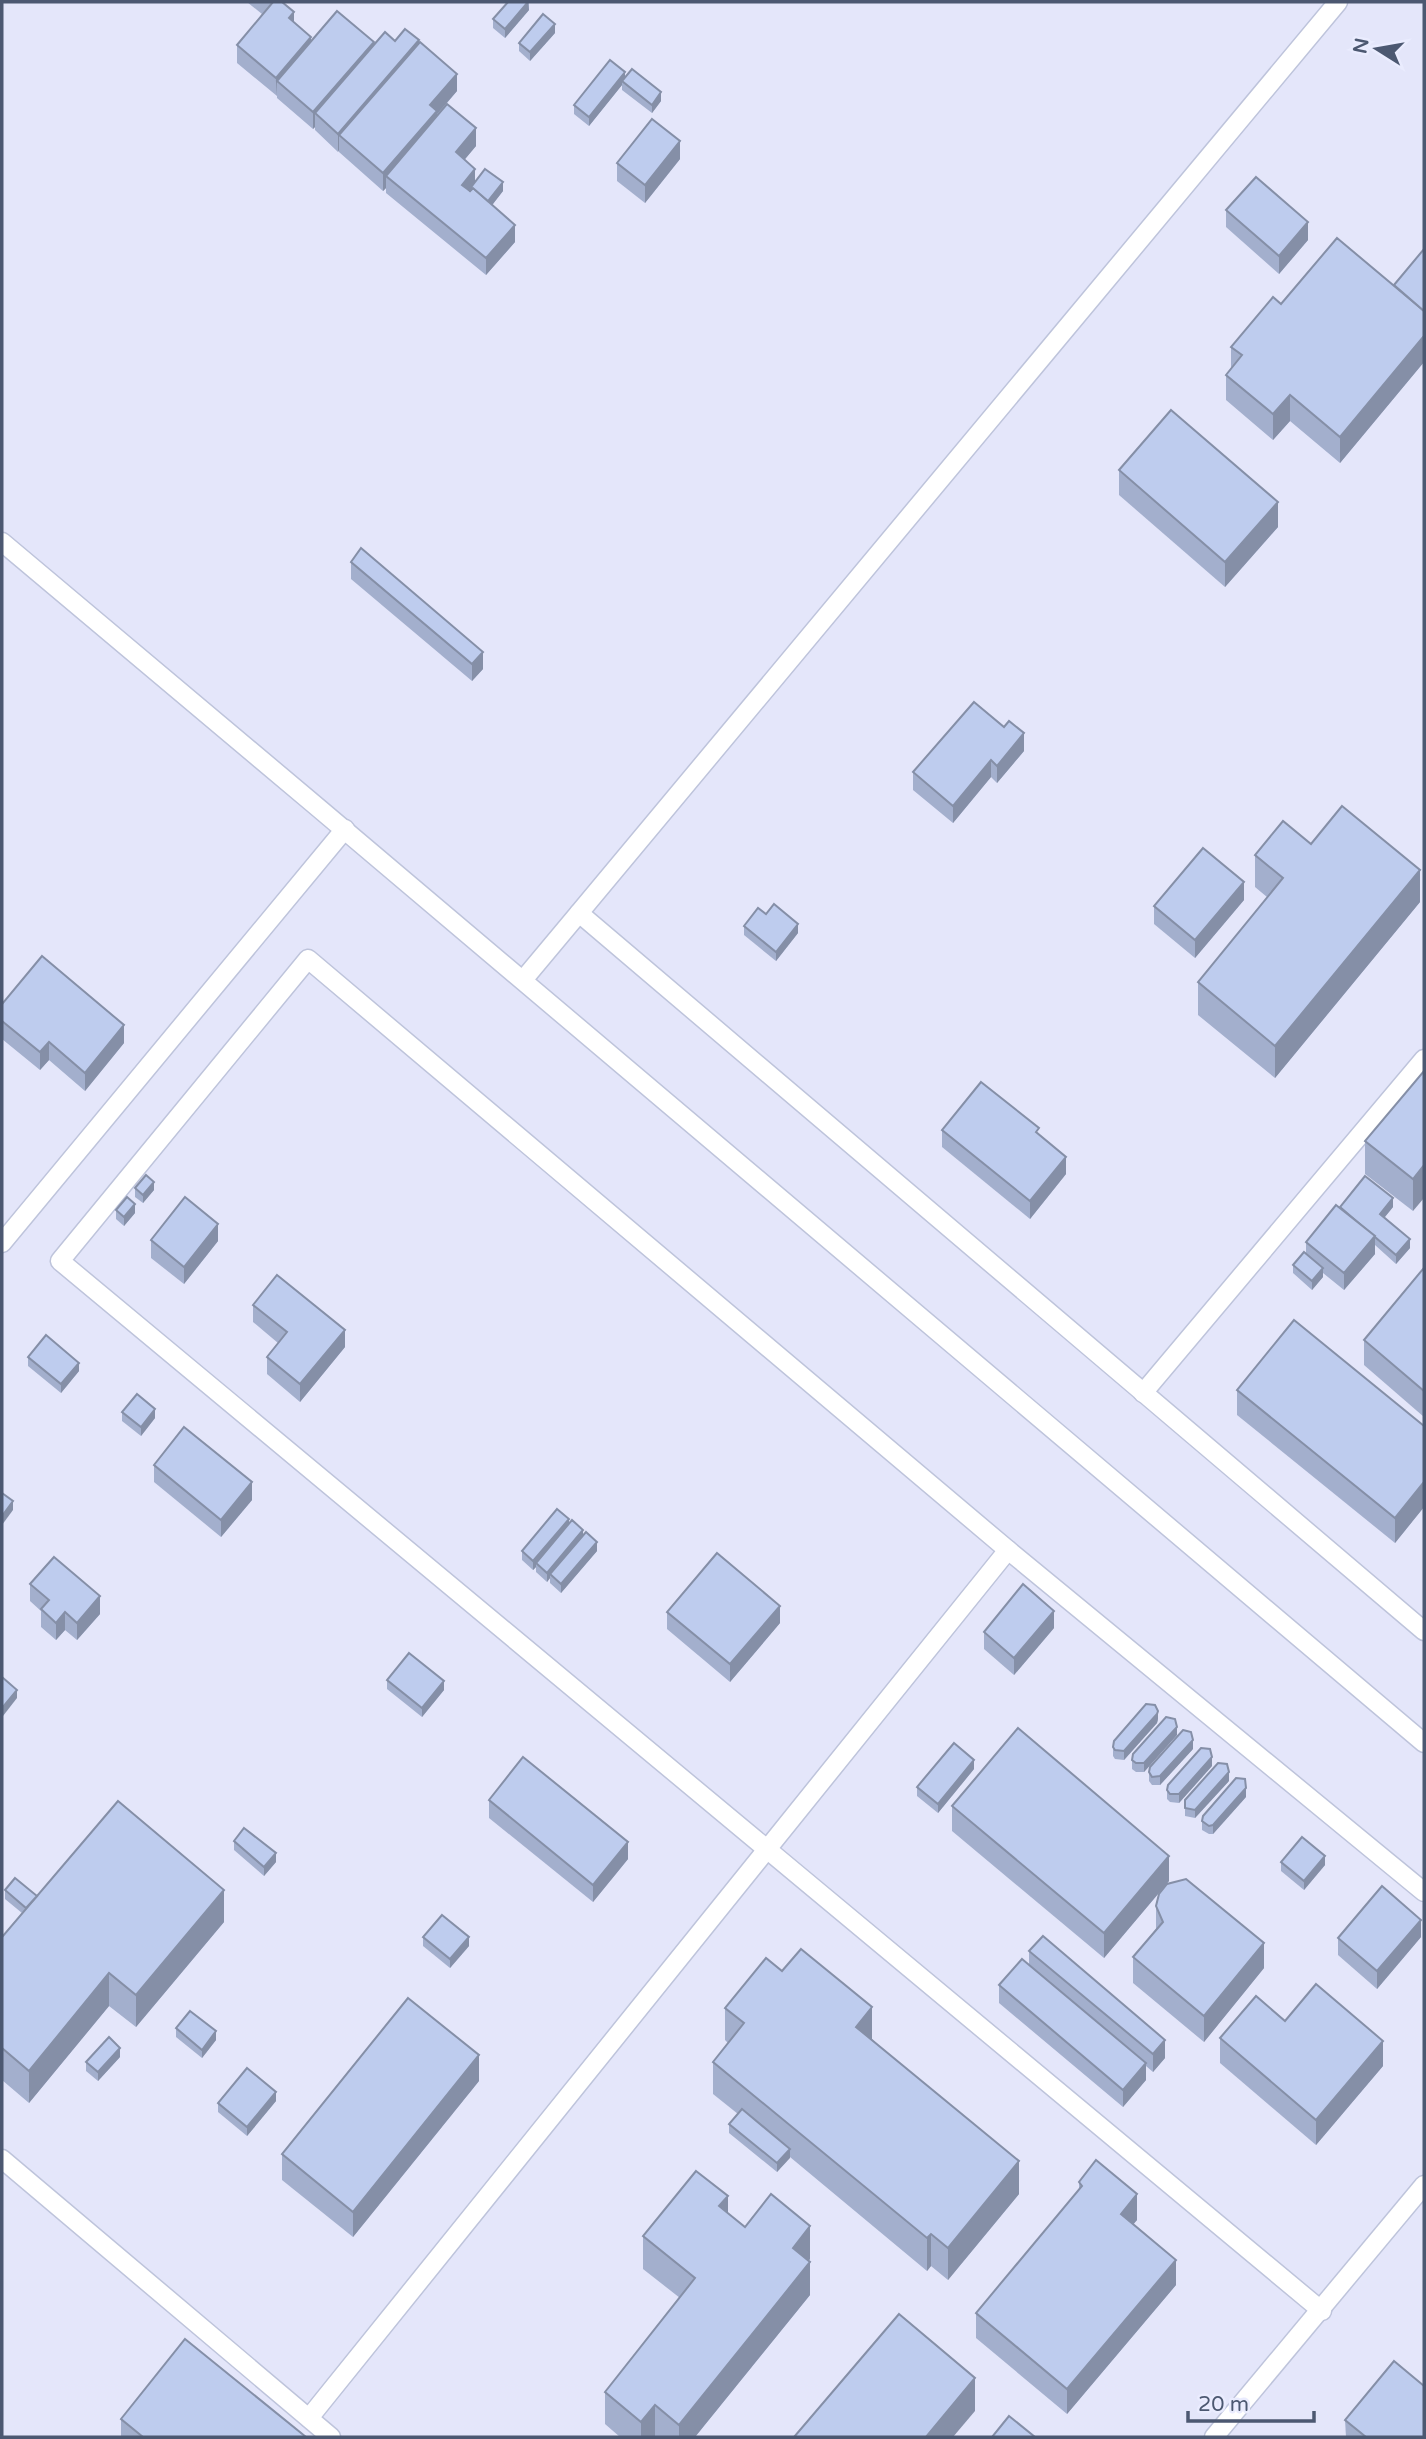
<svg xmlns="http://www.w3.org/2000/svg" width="1426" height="2439" viewBox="0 0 1426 2439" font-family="'Varela Round',sans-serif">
<rect width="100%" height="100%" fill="#e4e6fa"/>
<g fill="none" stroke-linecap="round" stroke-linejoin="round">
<defs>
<g id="service">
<path d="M1338,2L579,913L1424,1631"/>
<path d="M2,542C478,940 949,1344 1424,1743"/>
<path d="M523,980L579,913"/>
<path d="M2,1243L345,829"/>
<path d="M1143,1393L1424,1059"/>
<path d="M2,2159L331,2437"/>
<path d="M1322,2311L60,1261L308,959L1008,1550L1424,1892"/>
<path d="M309,2418L1008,1550"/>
<path d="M1214,2437L1424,2185"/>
</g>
</defs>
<use href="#service" stroke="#bec4db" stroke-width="21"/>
<use href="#service" stroke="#fff" stroke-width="18"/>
</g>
<g fill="#a3afcd">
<path d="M247,2H283V3L294,23L311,41L374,45L395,41L419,43L457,91L437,115L476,146L464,160L475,182L503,191L492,205L515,242L486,275L386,193V188L383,191L339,152V150L338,152L315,130V127L313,129L277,98V96L237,63V45L262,14Z"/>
<path d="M529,2V10L505,38L493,28V19Z"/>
<path d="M555,33L530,61L519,51V43Z"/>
<path d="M625,77L661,101L652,113L622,90V85L589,126L574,114V105Z"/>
<path d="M680,159L645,203L617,181V163Z"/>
<path d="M1226,210L1308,240L1279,274L1226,227Z"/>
<path d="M1424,249V362L1340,463L1290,421L1273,440L1226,400V375L1231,368V347L1281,304L1394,285Z"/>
<path d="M1119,470L1278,527L1225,587L1119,495Z"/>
<path d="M351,562L483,669L472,681L351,579Z"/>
<path d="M1024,751L997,783L991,777L953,823L913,790V772Z"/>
<path d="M1311,844L1420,902L1275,1078L1198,1015V982L1267,897L1255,887V855Z"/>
<path d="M1244,900L1195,958L1154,924V906Z"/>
<path d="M766,914L798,933L776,961L744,935V926Z"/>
<path d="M2,1004L124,1043L85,1091L49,1060L40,1070L2,1039Z"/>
<path d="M1424,1071L1413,1211L1365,1174V1141Z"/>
<path d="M942,1130L1039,1134L1066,1174L1030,1219L942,1147Z"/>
<path d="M135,1188L154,1190L143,1203L135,1197Z"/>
<path d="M1340,1207H1393L1384,1218L1410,1248L1396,1264L1375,1245V1254L1344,1290L1323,1273V1277L1312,1290L1293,1273V1265L1306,1254V1242L1340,1208Z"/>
<path d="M116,1210L135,1213L124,1226L116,1219Z"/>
<path d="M151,1240L218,1241L184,1284L151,1258Z"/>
<path d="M1424,1271V1417L1364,1365V1340Z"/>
<path d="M253,1305L345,1347L300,1402L267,1374V1357L278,1343L253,1322Z"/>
<path d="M28,1357L79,1371L61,1393L28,1366Z"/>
<path d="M1237,1390L1424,1426V1507L1395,1543L1237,1415Z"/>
<path d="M122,1412L155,1418L141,1436L122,1421Z"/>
<path d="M154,1465L252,1500L221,1537L154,1482Z"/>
<path d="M569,1523L597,1551L561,1593L550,1583V1578L547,1582L536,1572V1567L533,1570L522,1560V1551Z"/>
<path d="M30,1584L100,1614L77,1640L65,1630L56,1640L41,1627V1611L30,1601Z"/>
<path d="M667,1612L780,1623L730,1682L667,1629Z"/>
<path d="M1054,1628L1014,1675L984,1649V1632Z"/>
<path d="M387,1680L444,1690L422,1717L387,1689Z"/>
<path d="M1158,1719L1157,1723L1124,1760L1115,1759L1113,1756V1747Z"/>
<path d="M1177,1735L1144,1772H1136L1132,1769V1760Z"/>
<path d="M1193,1749L1160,1785H1152L1149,1781V1772Z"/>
<path d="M1212,1766L1179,1803L1170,1802L1167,1799V1790Z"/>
<path d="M974,1769L938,1813L917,1796V1787Z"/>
<path d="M1229,1781L1195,1818L1185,1816V1800Z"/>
<path d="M1246,1797L1213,1834H1209L1202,1830V1821Z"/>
<path d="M489,1800L628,1859L593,1902L489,1818Z"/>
<path d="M952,1806L1169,1881L1104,1958L952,1831Z"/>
<path d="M234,1841L276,1862L264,1876L234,1850Z"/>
<path d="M1281,1862L1325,1865L1304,1890L1281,1871Z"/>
<path d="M5,1890L37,1896L224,1922L136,2027L109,2006L29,2103L2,2080V1937L22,1913L5,1899Z"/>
<path d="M1156,1906L1264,1968L1204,2042L1133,1983V1957L1156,1929Z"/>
<path d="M423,1937L469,1946L450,1968L423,1946Z"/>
<path d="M1421,1937L1377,1989L1338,1955V1938Z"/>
<path d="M1029,1951L1165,2058L1153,2072L1146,2066V2080L1123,2107L999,2003V1985L1029,1965Z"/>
<path d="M725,2008L872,2039L1019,2194L948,2280L931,2266L927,2271L790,2157L777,2172L729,2133V2124L738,2114L713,2094V2062L728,2043L725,2040Z"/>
<path d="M1285,2021L1383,2066L1316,2145L1220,2063V2038Z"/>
<path d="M176,2028L216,2040L202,2058L176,2037Z"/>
<path d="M120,2057L98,2081L86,2071V2062Z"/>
<path d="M479,2081L353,2237L282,2180V2154Z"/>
<path d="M276,2101L247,2136L218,2112V2103Z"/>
<path d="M1079,2182L1137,2220L1133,2224L1176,2285L1067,2414L976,2338V2313L1079,2190Z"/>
<path d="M728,2213L745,2227L810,2259L808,2261L810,2295L695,2437H620L605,2424V2392L680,2298L643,2269V2236Z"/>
<path d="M121,2419L306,2437H121Z"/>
<path d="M1345,2420L1424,2437H1346Z"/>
</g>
<g fill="#858fa7">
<path d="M528,2L529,10L505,38V29Z"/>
<path d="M294,12V30L289,18Z"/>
<path d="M555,24V33L530,61V52Z"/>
<path d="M311,37V54L277,81L276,96V78Z"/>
<path d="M419,40V58L339,135V150L338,152V134Z"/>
<path d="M374,42V59L315,113V127L313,129V112Z"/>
<path d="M625,72V81H622V85L589,126V117Z"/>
<path d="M457,74V91L437,114V128L386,176V188L383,191V173L430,105Z"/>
<path d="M661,92V101L652,113V105Z"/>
<path d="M476,128V146L456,170V152Z"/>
<path d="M680,141V159L645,203V185Z"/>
<path d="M475,169V186L470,192L462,185Z"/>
<path d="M503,182V191L486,213V204Z"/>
<path d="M1308,222V240L1279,274V256Z"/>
<path d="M515,225V242L486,275V258Z"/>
<path d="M1424,336V362L1340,463V437Z"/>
<path d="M1290,395V421L1273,440V414Z"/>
<path d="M1278,502V527L1225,587V562Z"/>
<path d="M483,652V669L472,681V664Z"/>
<path d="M1024,733V751L997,783V766Z"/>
<path d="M991,760V777L953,823V806Z"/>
<path d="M1420,870V902L1275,1078V1046Z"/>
<path d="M1244,882V900L1195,958V940Z"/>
<path d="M798,924V933L776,961V952Z"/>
<path d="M124,1025V1043L85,1091V1073Z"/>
<path d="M49,1042V1060L40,1070V1052Z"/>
<path d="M1066,1157V1174L1030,1219V1201Z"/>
<path d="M1424,1165V1198L1413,1211V1179Z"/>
<path d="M154,1182V1190L143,1203V1195Z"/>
<path d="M1393,1198V1207L1380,1223V1214Z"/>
<path d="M135,1204V1213L124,1226V1217Z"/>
<path d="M218,1224V1241L184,1284V1267Z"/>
<path d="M1375,1236V1254L1344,1290V1273Z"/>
<path d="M1410,1239V1248L1396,1264V1255Z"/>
<path d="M1323,1268V1277L1312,1290V1281Z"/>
<path d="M345,1330V1347L300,1402V1384Z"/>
<path d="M79,1363V1371L61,1393V1384Z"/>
<path d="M155,1409V1418L141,1436V1427Z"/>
<path d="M252,1482V1500L221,1537V1520Z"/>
<path d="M1424,1482V1507L1395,1543V1518Z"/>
<path d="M13,1501V1510L2,1525V1516Z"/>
<path d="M569,1519V1527L536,1563V1567L533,1570V1561Z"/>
<path d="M583,1530V1539L550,1574V1578L547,1582V1573Z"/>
<path d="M597,1542V1551L561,1593V1584Z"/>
<path d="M100,1596V1614L77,1640V1623Z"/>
<path d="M780,1606V1623L730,1682V1664Z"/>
<path d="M1054,1611V1628L1014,1675V1658Z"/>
<path d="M65,1612V1630L56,1640V1623Z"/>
<path d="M444,1681V1690L422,1717V1708Z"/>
<path d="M17,1690V1698L3,1716V1707Z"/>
<path d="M1158,1711V1719L1157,1723L1124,1760V1751Z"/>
<path d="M1177,1727V1735L1144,1772V1763Z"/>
<path d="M1193,1740V1749L1160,1785V1776Z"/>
<path d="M1212,1757V1766L1179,1803V1794Z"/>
<path d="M974,1760V1769L938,1813V1804Z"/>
<path d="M1229,1772V1781L1195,1818V1810Z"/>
<path d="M1246,1788V1797L1213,1834V1825Z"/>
<path d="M628,1842V1859L593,1902V1885Z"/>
<path d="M276,1853V1862L264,1876V1867Z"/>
<path d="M1169,1856V1881L1104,1958V1933Z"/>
<path d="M1325,1856V1865L1304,1890V1881Z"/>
<path d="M224,1890V1922L136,2027V1995Z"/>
<path d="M1421,1920V1937L1377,1989V1971Z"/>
<path d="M469,1937V1946L450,1968V1959Z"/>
<path d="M1264,1943V1968L1204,2042V2016Z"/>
<path d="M109,1973V2006L29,2103V2071Z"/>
<path d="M872,2007V2039L856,2059V2027Z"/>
<path d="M216,2031V2040L202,2058V2050Z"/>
<path d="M1165,2040V2058L1153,2072V2054Z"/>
<path d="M1383,2041V2066L1316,2145V2120Z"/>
<path d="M120,2048V2057L98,2081V2072Z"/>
<path d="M479,2055V2081L353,2237V2212Z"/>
<path d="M1146,2063V2080L1123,2107V2090Z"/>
<path d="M276,2092V2101L247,2136V2127Z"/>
<path d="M790,2149V2158L777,2172V2163Z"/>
<path d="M1019,2161V2194L948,2280V2248Z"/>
<path d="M1137,2194V2220L1121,2239V2214Z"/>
<path d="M728,2196V2228L719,2206Z"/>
<path d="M810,2226V2259L793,2281V2248Z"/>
<path d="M931,2234V2266L927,2271V2238Z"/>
<path d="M1176,2260V2285L1067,2414V2389Z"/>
<path d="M810,2262V2295L695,2437H679V2425Z"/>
<path d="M975,2378V2411L953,2437H926Z"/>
<path d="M655,2405V2437H641V2422Z"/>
</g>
<g fill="#beccee" stroke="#858fa7" stroke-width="2">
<path d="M273,2H282L294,12L289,18L311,37L276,78L237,45Z"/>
<path d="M508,2H528L505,29L493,19Z"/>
<path d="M337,11L374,42L313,112L277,81Z"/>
<path d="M543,14L555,24L530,52L519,43Z"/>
<path d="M405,29L419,40L338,134L315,113L385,32L395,41Z"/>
<path d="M420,42L457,74L430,105L437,111L383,173L339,135Z"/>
<path d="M610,60L625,72L589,117L574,105Z"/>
<path d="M632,69L661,92L652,105L622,81Z"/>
<path d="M447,104L476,128L456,152L475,169L462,185L470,191L473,188L515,225L486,258L386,176Z"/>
<path d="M652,119L680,141L645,185L617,163Z"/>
<path d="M485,169L503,182L488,201L473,188L470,191L469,190Z"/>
<path d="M1256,177L1308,222L1279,256L1226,210Z"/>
<path d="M1337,238L1424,311V336L1340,437L1290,395L1273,414L1226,375L1242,355L1231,347L1273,297L1281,304Z"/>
<path d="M1424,249V311L1394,285Z"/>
<path d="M1171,410L1278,502L1225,562L1119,470Z"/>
<path d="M361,548L483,652L472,664L351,562Z"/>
<path d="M974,702L1004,727L1009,721L1024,733L997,766L991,760L953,806L913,772Z"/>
<path d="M1342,806L1420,870L1275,1046L1198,982L1283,878L1255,855L1283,821L1311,844Z"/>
<path d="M1203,848L1244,882L1195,940L1154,906Z"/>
<path d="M774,904L798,924L776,952L744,926L758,908L766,914Z"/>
<path d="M42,956L124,1025L85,1073L49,1042L40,1052L2,1021V1004Z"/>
<path d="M1424,1071V1165L1413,1179L1365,1141Z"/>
<path d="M981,1082L1039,1128L1036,1132L1066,1157L1030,1201L942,1130Z"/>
<path d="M146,1175L154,1182L143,1195L135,1188Z"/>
<path d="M1365,1176L1393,1198L1380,1214L1410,1239L1396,1255L1340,1207Z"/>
<path d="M127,1197L135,1204L124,1217L116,1210Z"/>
<path d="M185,1197L218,1224L184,1267L151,1240Z"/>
<path d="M1336,1205L1375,1236L1344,1273L1306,1242Z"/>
<path d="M1304,1252L1323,1268L1312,1281L1293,1265Z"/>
<path d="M1423,1269L1424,1271V1391L1364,1340Z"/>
<path d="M277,1275L345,1330L300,1384L267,1357L287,1332L253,1305Z"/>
<path d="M1294,1320L1424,1426V1482L1395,1518L1237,1390Z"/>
<path d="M46,1335L79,1363L61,1384L28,1357Z"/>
<path d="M137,1394L155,1409L141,1427L122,1412Z"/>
<path d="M184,1427L252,1482L221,1520L154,1465Z"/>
<path d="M2,1493L13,1501L2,1516Z"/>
<path d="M557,1509L569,1519L533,1561L522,1551Z"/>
<path d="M572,1520L583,1530L547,1573L536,1563Z"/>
<path d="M586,1532L597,1542L561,1584L550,1574Z"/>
<path d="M717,1553L780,1606L730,1664L667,1612Z"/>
<path d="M54,1557L100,1596L77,1623L65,1612L56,1623L41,1609L49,1600L30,1584Z"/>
<path d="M1023,1584L1054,1611L1014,1658L984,1632Z"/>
<path d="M409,1653L444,1681L422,1708L387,1680Z"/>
<path d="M2,1677L17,1690L3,1707L2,1706Z"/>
<path d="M1146,1704L1155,1705L1158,1711L1157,1714L1124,1751L1115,1750L1113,1747L1114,1741Z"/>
<path d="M1166,1717L1175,1719L1177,1727L1144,1763H1136L1132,1760L1133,1754Z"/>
<path d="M1018,1728L1169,1856L1104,1933L952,1806Z"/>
<path d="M1183,1730L1191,1732L1193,1740L1160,1776L1152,1777L1149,1772L1150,1767Z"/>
<path d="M954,1743L974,1760L938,1804L917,1787Z"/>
<path d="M1201,1748L1210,1749L1212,1757L1179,1794H1170L1167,1790L1168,1785Z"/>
<path d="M523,1757L628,1842L593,1885L489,1800Z"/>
<path d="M1218,1763L1227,1764L1229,1772L1195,1810L1185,1808V1800Z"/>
<path d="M1236,1778L1245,1779L1246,1788L1213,1825L1209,1826L1202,1821L1203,1816Z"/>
<path d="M118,1801L224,1890L136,1995L109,1973L29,2071L2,2048V1937Z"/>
<path d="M244,1828L276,1853L264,1867L234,1841Z"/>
<path d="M1302,1837L1325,1856L1304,1881L1281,1862Z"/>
<path d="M15,1878L37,1896L26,1908L5,1890Z"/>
<path d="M1186,1879L1264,1943L1204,2016L1133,1957L1163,1922L1156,1906L1159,1894L1167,1884Z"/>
<path d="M1382,1886L1421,1920L1377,1971L1338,1938Z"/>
<path d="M442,1915L469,1937L450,1959L423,1937Z"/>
<path d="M1043,1936L1165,2040L1153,2054L1029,1951Z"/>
<path d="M801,1949L872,2007L856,2027L1019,2161L948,2248L931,2234L927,2238L713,2062L744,2023L725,2008L766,1958L782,1971Z"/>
<path d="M1022,1959L1146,2063L1123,2090L999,1985Z"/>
<path d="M1316,1984L1383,2041L1316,2120L1220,2038L1256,1996L1285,2021Z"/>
<path d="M408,1998L479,2055L353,2212L282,2154Z"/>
<path d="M190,2011L216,2031L202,2050L176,2028Z"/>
<path d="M109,2037L120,2048L98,2072L86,2062Z"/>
<path d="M247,2068L276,2092L247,2127L218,2103Z"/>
<path d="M742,2109L790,2149L777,2163L729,2124Z"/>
<path d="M1096,2160L1137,2194L1121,2214L1176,2260L1067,2389L976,2313L1082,2186L1079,2182Z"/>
<path d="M696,2171L728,2196L719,2206L745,2227L771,2194L810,2226L793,2248L810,2262L679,2425L655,2405L641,2422L605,2392L695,2278L643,2236Z"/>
<path d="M899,2314L975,2378L926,2437H794Z"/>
<path d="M185,2339L306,2437H143L121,2419Z"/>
<path d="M1394,2361L1424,2386V2437H1366L1345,2420Z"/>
<path d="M1009,2416L1035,2437H992Z"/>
</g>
<rect width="1426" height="2439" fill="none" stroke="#4c5871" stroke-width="7"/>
<g transform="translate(1377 49) rotate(281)" stroke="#eaecfe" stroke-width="5" paint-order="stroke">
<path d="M0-5L12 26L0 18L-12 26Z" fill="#4c5871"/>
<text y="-10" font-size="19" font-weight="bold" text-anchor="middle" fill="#4c5871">N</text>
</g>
<path d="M1188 2411v10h126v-10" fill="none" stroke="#4c5871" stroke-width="3.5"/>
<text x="1198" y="2411" font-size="21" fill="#4c5871" stroke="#eaecfe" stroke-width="5" paint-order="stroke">20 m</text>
</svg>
